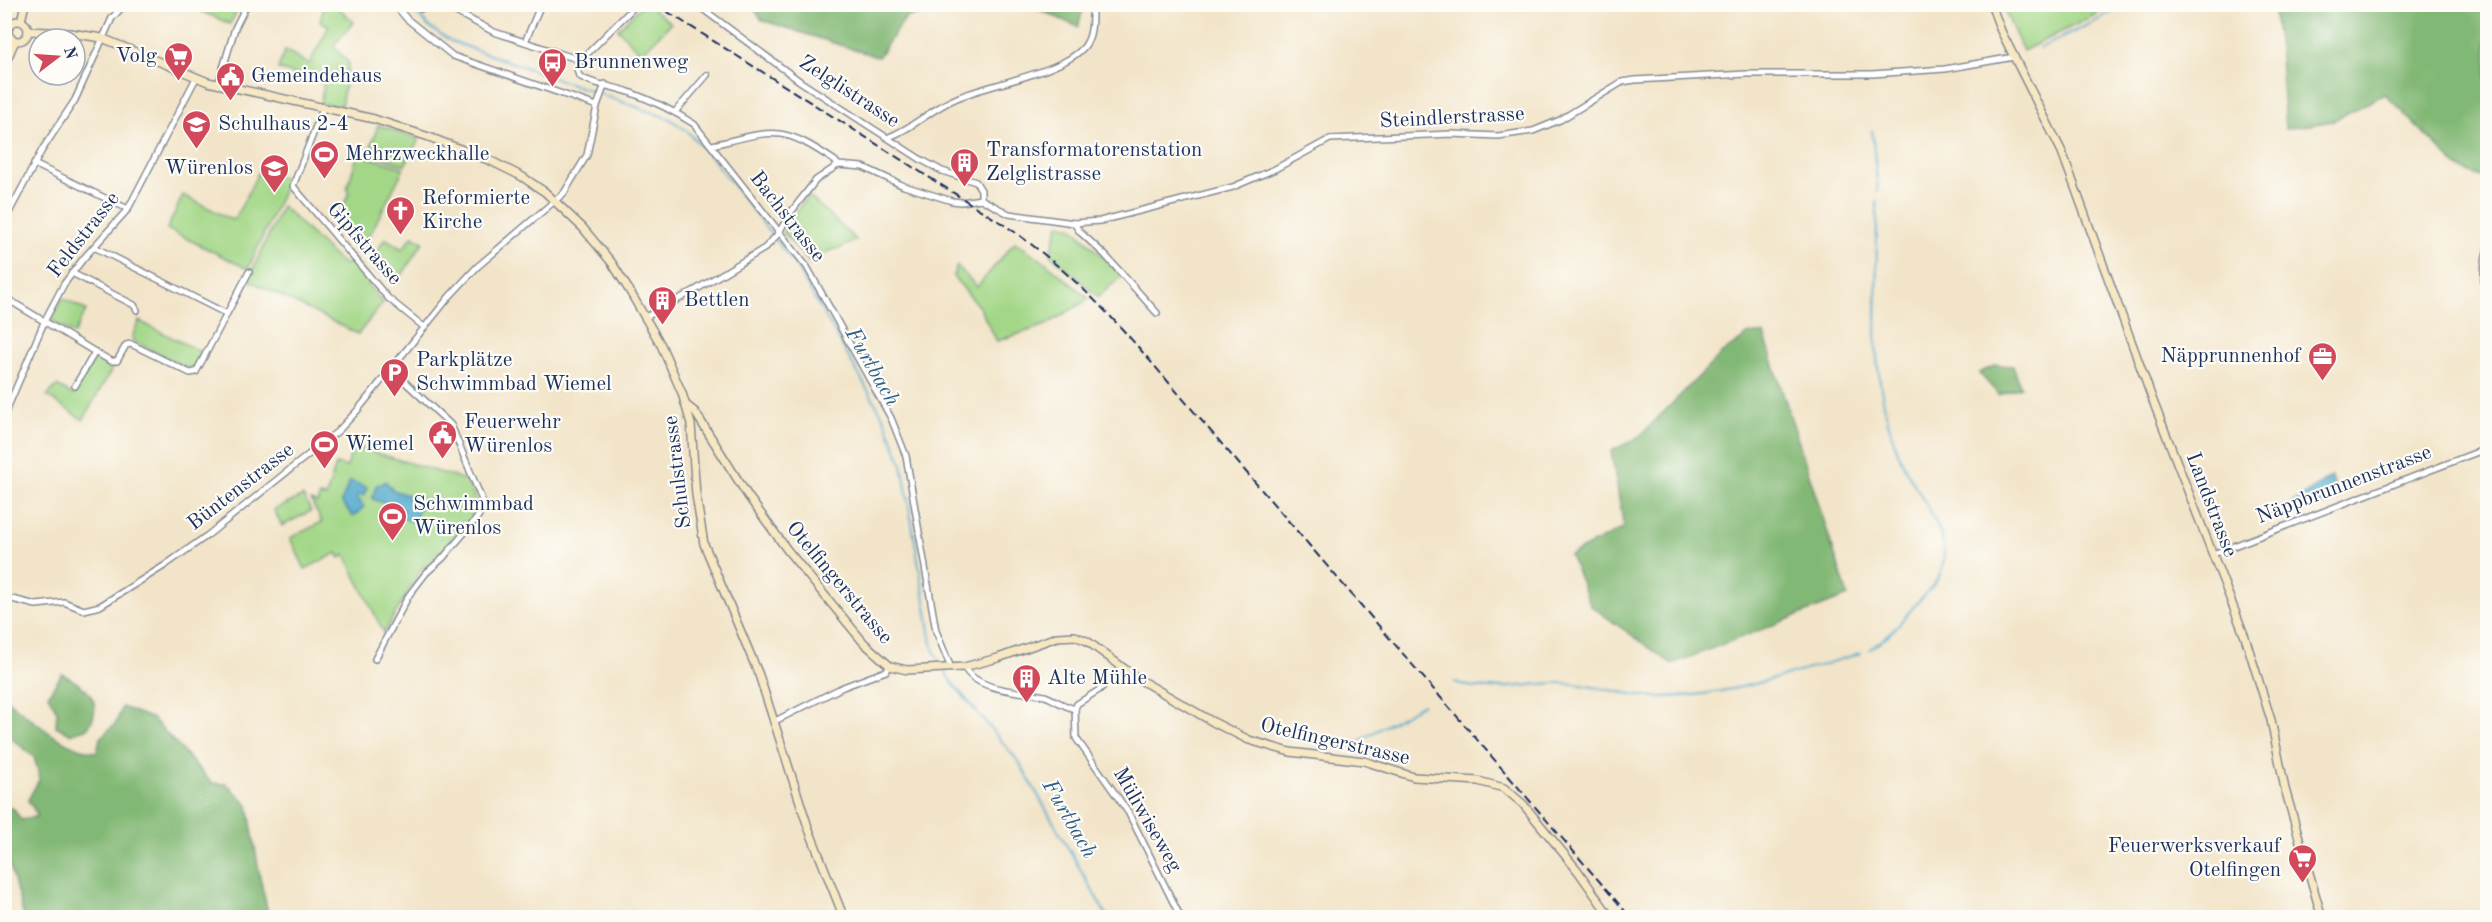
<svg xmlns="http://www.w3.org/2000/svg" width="2492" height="922" viewBox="0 0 2492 922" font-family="'Old Standard TT',serif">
<rect width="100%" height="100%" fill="#fdfcf7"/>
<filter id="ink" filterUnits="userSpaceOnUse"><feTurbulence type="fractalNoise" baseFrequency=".0167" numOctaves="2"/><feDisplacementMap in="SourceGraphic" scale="12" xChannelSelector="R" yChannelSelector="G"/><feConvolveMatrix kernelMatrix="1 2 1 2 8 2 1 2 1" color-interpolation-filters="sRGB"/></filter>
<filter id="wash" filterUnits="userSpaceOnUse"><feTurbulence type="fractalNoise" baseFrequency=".008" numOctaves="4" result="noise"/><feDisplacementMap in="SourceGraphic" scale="24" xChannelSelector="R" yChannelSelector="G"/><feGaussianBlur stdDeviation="1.35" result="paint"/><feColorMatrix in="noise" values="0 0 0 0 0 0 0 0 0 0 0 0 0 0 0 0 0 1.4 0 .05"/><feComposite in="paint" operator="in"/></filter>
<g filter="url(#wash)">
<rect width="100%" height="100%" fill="#f2e4c8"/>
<g fill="#a3d787" stroke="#5f8372" stroke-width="1.5">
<path d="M187,5H240L230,24Z"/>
<path d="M324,5H335L354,22L333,46L349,63L341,106L320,103L324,84L278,69L285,50L309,64L329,26L320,21Z"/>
<path d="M642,5H648L671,23L641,54L618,29Z"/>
<path d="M2002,5H2108L2093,16L2023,51Z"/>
<path d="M378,125L419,139L405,165L369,154Z"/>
<path d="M358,154L404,168L363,248L337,220L349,193L347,188Z"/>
<path d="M261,167L288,180L248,269L167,229L183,195L232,220L235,219Z"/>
<path d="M808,195L856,240L841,248L831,250L810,264L783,232Z"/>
<path d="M282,206L338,260L346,265L353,258L372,281L368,285L383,303L358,334L248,280Z"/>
<path d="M1059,224L1072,227L1122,276L1098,297L1050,254Z"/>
<path d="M413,236L423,242L397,283L374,269L382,257L376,253L385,238L402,249Z"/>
<path d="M1015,242L1045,262L1089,299L1046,325L997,341L979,307L953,276L957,266L977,287Z"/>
<path d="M62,298L86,310L74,334L52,321Z"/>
<path d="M139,321L201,352L194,368L190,369L133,341L132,337Z"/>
<path d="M95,357L113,367L83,420L47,396L57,386L73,395Z"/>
<path d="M353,446L466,480L477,502L475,516L442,554L422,568L384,633L345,555L340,558L337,553L305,569L290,538L322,522L311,501L317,503L320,496L326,497L336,464L347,467Z"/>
<path d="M303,496L311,511L282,526L274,510Z"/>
<path d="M2487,678V720L2480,691L2481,686Z"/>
</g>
<g fill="#82b874" stroke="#4e7469" stroke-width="1.5">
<path d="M751,5H1003L906,17L878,57L762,20Z"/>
<path d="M1029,5H1084L1078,27Z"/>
<path d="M2273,5H2487V179L2460,169L2385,94L2332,121L2285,129L2280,56Z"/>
<path d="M1749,334H1764L1848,596L1672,664L1591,606L1570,555L1624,528L1611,451L1638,438L1722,353Z"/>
<path d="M1996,365L2013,366L2021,387L1999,395L1979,373Z"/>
<path d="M62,674C87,687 105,701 88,728L70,734L56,726L57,711L48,695Z"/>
<path d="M7,700C33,720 64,750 97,752L100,738L116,723L122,707L153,719L212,783L227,784L248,805L260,878L269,917H24L5,848V805L6,807L14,809L21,820L38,816L28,800L40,778L34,757L12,739L5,724V703Z"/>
</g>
<g fill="#4ea7cc" stroke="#346b95" stroke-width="1.5">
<path d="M2331,477L2339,498L2296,514L2290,504Z"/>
<path d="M350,481L367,487L364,496L358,495L357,497L364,507L353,517L341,502Z"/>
<path d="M385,481L393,490L422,500L414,522L402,518L404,510L372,499L377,484L380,485Z"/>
</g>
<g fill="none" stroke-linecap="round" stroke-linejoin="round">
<g stroke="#4ea7cc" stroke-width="2">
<path d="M408,4L429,27L451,41L670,119L686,130L712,158L796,266L884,418L902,464L933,649L942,666"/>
<path d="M2040,48L2098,20L2121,4"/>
<path d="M1872,130L1878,192"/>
<path d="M1870,649C1889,637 1902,621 1916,604C1923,596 1934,586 1939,576C1958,538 1918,496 1903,464C1887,431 1879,384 1876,348L1877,201"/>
<path d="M945,671L949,679L1019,762L1108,918"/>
<path d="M1455,682C1487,695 1524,683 1558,683C1591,683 1624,696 1657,697C1727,697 1795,673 1861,653"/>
<path d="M1352,745L1423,704"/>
</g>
</g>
</g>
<g filter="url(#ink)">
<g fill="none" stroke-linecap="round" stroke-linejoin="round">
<defs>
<g id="street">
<path d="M394,4L407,19L453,56L597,106"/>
<path d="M417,4L421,9"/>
<path d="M696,4L801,82L920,159L942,171L976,182L981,190V199"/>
<path d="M454,11L494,32L574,58L580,61L577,69L579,76C593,85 613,86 629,92C651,100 674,111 694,124L807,267L891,418L906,456L936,631L951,668"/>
<path d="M4,30L8,31"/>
<path d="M525,42L541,4"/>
<path d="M580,61L637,4"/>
<path d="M218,85L235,28L247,4"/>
<path d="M323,108L293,186L388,298L424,327"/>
<path d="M675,112L707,75"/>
<path d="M889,137C914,128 932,108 957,98C989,84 1062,73 1084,47C1092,37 1092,23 1092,12"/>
<path d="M712,145C774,131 779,123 835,161L838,165"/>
<path d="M34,164L128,209"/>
<path d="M4,222L42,150L75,100L112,18L125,4"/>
<path d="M1074,223L1100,221L1233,187L1275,169L1330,139L1452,134L1498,136L1533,131L1560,120L1622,82L1635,80L1746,74H1872L1945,69L2014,57"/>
<path d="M94,247L225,313"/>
<path d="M2488,247C2482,269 2483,292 2488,314"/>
<path d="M72,273L134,305L137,310"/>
<path d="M4,297L95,352L75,386"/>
<path d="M646,317L697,289L765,248L778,234L791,212L816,180L838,165L863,167L904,186L952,201L961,202L981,199L1009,214L1074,223L1080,232L1105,255L1157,313"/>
<path d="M95,352L111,361H117L126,345L131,344L190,373L196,372L249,272"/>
<path d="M4,416L45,320L64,284L83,259L128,209L196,78"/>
<path d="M2213,554L2488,448"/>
<path d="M4,597L36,605L64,602L84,610L100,606L164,566L208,535L338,431L357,411L449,297L477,267L564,193L587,155L597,106L605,84"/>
<path d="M375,659L409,595L426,573L443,558L477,518L480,513L482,500L451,425L391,369"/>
<path d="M964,667C977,692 1022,691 1045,696C1054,699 1062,706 1075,709"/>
<path d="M1075,709L1076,738L1128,812L1181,918"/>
<path d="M1075,709L1077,704L1099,690L1122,668"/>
<path d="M775,721L843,687L886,671L890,666"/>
</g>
<g id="secondary">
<path d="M1991,4L2001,31L2062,152L2153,401L2245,637L2271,720L2285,789L2322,918"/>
<path d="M21,21L25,4"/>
<circle cx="18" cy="31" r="10"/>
<path d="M28,31L70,33L102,38L208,82L374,119L429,137L491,161L521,176L545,192L583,228L612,263L629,290L661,345L682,393L691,424L696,495L704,544L759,675L808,827L844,918"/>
<path d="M4,66L15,41"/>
<path d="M686,405L695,412L748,496L788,551L864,643L890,666L907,670L964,667L998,658L1057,637L1075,636L1087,641L1137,678L1213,722L1249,740L1290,752L1364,761L1414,777L1478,781L1504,788L1523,804L1578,871L1611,918"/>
</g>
</defs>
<use href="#street" stroke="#868a93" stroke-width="8"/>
<use href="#secondary" stroke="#868a93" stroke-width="10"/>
<use href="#street" stroke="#fff" stroke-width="5"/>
<use href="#secondary" stroke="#f7e8c3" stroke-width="7"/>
<path stroke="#1b2f5e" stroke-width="2" stroke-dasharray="9 4.5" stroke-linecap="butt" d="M655,4L1006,226C1057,261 1099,302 1139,348L1631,918"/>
</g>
</g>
<defs>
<symbol id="supermarket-pin" viewBox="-11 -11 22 30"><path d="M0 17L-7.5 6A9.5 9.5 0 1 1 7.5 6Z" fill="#d1495b" stroke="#fdfcf7"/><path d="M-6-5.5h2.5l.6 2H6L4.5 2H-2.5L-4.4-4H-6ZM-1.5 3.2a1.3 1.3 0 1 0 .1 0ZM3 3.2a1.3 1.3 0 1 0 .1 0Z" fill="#fff"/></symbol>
<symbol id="bus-pin" viewBox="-11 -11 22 30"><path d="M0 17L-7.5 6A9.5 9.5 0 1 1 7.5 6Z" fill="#d1495b" stroke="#fdfcf7"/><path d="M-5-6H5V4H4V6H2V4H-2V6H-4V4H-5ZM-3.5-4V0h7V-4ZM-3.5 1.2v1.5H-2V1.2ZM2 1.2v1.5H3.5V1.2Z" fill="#fff"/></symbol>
<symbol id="civic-pin" viewBox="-11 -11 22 30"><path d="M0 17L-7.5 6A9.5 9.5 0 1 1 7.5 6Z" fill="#d1495b" stroke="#fdfcf7"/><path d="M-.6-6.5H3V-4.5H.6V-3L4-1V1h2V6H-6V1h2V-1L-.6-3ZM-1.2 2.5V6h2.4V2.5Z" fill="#fff"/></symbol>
<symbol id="school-pin" viewBox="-11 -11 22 30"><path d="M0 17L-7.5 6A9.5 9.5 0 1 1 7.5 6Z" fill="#d1495b" stroke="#fdfcf7"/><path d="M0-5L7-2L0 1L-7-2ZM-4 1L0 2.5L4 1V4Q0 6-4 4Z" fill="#fff"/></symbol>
<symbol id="stadium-pin" viewBox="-11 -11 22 30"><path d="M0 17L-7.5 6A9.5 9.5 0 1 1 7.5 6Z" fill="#d1495b" stroke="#fdfcf7"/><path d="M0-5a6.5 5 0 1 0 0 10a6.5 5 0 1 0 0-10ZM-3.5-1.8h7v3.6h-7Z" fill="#fff"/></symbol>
<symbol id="building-pin" viewBox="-11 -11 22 30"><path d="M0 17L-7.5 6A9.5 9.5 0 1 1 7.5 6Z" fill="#d1495b" stroke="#fdfcf7"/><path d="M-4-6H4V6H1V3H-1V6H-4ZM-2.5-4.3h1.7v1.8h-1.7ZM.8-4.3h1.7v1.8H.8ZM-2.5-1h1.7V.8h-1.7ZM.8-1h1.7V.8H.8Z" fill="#fff"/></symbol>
<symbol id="church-pin" viewBox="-11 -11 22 30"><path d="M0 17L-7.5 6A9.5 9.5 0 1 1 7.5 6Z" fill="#d1495b" stroke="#fdfcf7"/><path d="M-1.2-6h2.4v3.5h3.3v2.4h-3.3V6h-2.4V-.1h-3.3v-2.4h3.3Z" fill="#fff"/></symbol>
<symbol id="office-pin" viewBox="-11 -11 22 30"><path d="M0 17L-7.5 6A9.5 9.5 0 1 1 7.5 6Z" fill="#d1495b" stroke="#fdfcf7"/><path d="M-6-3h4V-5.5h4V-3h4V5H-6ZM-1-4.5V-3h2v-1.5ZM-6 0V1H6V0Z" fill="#fff"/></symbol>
<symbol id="parking-pin" viewBox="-11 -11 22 30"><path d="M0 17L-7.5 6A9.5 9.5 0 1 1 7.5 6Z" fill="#d1495b" stroke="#fdfcf7"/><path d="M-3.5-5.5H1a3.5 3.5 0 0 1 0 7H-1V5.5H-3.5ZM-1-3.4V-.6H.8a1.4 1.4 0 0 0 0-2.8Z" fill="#fff"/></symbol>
</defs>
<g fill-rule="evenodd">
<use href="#supermarket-pin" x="162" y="40" width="33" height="45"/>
<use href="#bus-pin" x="536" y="46" width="33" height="45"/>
<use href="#civic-pin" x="214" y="60" width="33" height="45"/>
<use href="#school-pin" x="180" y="108" width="33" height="45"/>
<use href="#stadium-pin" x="308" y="138" width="33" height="45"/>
<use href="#building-pin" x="948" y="146" width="33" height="45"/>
<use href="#school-pin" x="258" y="152" width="33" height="45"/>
<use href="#church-pin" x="384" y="194" width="33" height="45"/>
<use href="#building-pin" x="646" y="284" width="33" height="45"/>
<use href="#office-pin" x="2306" y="340" width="33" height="45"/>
<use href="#parking-pin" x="378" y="356" width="33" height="45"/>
<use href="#civic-pin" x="426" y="418" width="33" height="45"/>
<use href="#stadium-pin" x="308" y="428" width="33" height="45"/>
<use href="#stadium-pin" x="376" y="500" width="33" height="45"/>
<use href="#building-pin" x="1010" y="662" width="33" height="45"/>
<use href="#supermarket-pin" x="2286" y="842" width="33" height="45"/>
</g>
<g text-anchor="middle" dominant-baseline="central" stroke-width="4.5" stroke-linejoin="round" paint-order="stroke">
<g font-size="21" fill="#1b2f5e" stroke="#fdfcf7" text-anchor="start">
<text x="157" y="56" text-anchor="end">Volg</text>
<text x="574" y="62">Brunnenweg</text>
<text x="251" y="76">Gemeindehaus</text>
<text x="218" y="124">Schulhaus 2-4</text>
<text x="986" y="150">Transformatorenstation<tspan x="986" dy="24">Zelglistrasse</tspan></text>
<text x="345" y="154">Mehrzweckhalle</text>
<text x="253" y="168" text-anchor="end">Würenlos</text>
<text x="422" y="198">Reformierte<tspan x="422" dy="24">Kirche</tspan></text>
<text x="684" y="300">Bettlen</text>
<text x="2301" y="356" text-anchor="end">Näpprunnenhof</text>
<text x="416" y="360">Parkplätze<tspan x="416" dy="24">Schwimmbad Wiemel</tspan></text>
<text x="464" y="422">Feuerwehr<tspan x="464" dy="24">Würenlos</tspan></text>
<text x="345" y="444">Wiemel</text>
<text x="413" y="504">Schwimmbad<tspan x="413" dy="24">Würenlos</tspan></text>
<text x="1047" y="678">Alte Mühle</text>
<text x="2281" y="846" text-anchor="end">Feuerwerksverkauf<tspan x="2281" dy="24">Otelfingen</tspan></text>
</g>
<g font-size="21" fill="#1b2f5e" stroke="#fdfcf7">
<text transform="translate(849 92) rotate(33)">Zelglistrasse</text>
<text transform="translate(1452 118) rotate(-3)">Steindlerstrasse</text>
<text transform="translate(787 217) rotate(52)">Bachstrasse</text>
<text transform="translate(84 235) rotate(-52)">Feldstrasse</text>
<text transform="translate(364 244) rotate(49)">Gipfstrasse</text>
<text transform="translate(678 472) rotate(-97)">Schulstrasse</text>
<text transform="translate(2344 485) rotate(-21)">Näppbrunnenstrasse</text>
<text transform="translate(241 487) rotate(-38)">Büntenstrasse</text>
<text transform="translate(2211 505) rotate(69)">Landstrasse</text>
<text transform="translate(839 583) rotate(50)">Otelfingerstrasse</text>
<text transform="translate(1335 742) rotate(13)">Otelfingerstrasse</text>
<text transform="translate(1147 820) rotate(60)">Müliwiseweg</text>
</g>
<g font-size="22" font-style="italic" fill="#2f5f8a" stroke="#fdfcf7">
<text transform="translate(872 367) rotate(60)">Furtbach</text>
<text transform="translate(1069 819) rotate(60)">Furtbach</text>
</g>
</g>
<rect width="2492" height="922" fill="none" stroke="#fdfcf7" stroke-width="24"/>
<g transform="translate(57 57) rotate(73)"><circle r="28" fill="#fdfcf7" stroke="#a3aaba" stroke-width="1.5"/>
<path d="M0-4.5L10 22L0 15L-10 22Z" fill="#d1495b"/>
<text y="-9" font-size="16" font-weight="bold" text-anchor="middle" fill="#1b2f5e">N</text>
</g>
</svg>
